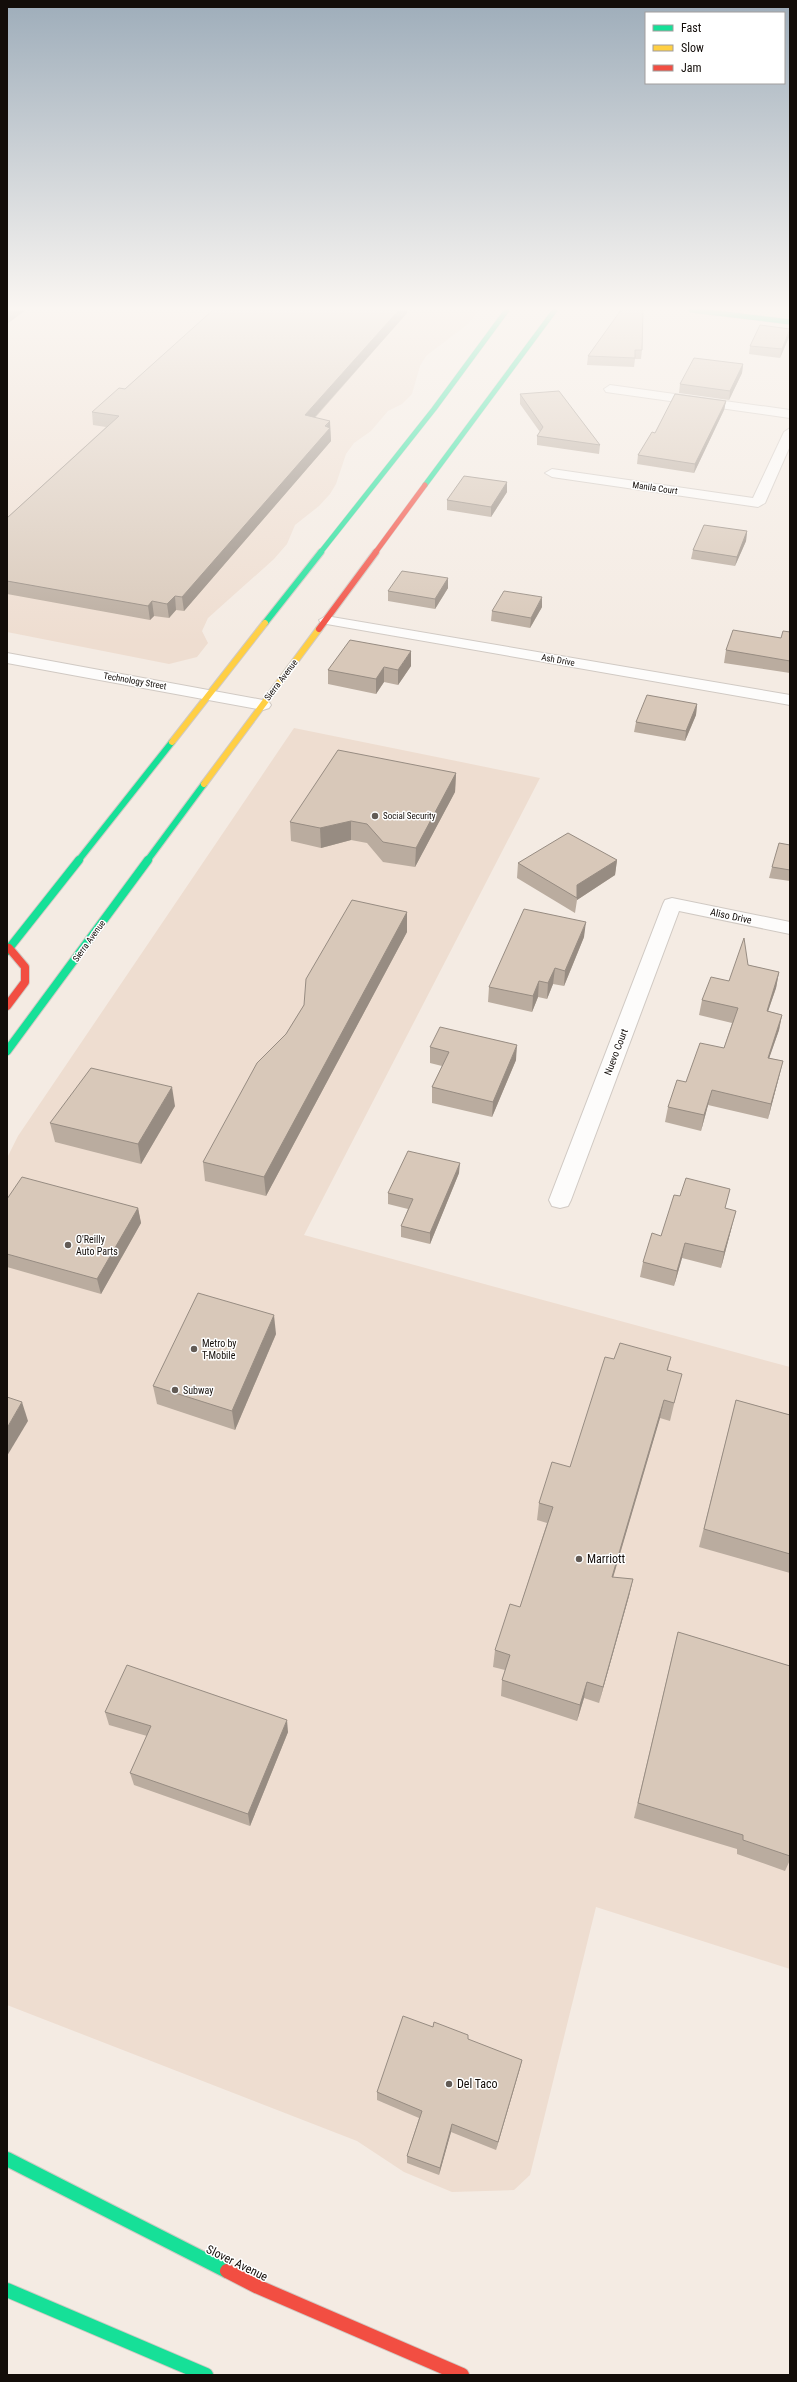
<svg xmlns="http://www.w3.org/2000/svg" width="797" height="2382" viewBox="0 0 797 2382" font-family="'Roboto Condensed',sans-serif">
<rect width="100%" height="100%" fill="#f4ebe3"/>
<g fill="#eeddd0">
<path d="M7,310H479L468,324L426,356L420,366L412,394L402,404L388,411L371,431L354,443L346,454L336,484L330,494L319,506L295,525L287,544L274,559L208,618L202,631L208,643L197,657L169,664L7,632Z"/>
<path d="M294,728L540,778L304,1235L790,1367V1969L596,1907L530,2175L514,2190L452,2192L404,2172L357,2141L7,2005V1158L18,1136Z"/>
</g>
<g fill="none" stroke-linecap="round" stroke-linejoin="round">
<defs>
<g id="street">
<path d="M610,385L790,410V418L606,392L604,389Z"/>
<path d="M790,428V446L765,503L758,507L552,477L545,473L552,469L753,498L784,432Z"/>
<path d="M326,616L790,695V705L321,623L319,620Z"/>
<path d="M7,653L263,700L269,702L271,705L269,708L263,710L7,663Z"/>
<path d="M672,898L790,922V934L679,911L571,1200L568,1206L560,1208L552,1206L549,1200L663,904L665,900Z"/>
</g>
<g id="fast-far3">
<path d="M691,310L790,322"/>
<path d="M425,485L555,310"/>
<path d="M320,553L434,409L507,310"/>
</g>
<g id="fast-far2">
<path d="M265,623L321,552"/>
<path d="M78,861L172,742"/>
<path d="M147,861L204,784"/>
</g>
<g id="fast-far1">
<path d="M7,951L79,860"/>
<path d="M7,1051L148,860"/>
</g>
<g id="fast">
<path d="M7,2159L227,2271"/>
<path d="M7,2290L206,2375"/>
</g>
<g id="slow">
<path d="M172,742L265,623"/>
<path d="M204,784L319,629"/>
</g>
<path id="jam-far3" d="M375,553L425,485"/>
<path id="jam-far2" d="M319,629L376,552"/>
<path id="jam-far1" d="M7,1006L25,982V967L9,948"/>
<path id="jam" d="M227,2271L256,2286L462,2375"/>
</defs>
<use href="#street" stroke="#d0c9c3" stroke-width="2"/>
<use href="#fast-far3" stroke="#d0c9c3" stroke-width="6"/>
<use href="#fast-far2" stroke="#d0c9c3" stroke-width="8"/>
<use href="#fast-far1" stroke="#d0c9c3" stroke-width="10"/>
<use href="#fast" stroke="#d0c9c3" stroke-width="16"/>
<use href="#slow" stroke="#d0c9c3" stroke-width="8"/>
<use href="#jam-far3" stroke="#d0c9c3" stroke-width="6"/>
<use href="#jam-far2" stroke="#d0c9c3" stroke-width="8"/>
<use href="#jam-far1" stroke="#d0c9c3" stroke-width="10"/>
<use href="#jam" stroke="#d0c9c3" stroke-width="16"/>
<use href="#street" fill="#fdfcfb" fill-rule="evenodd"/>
<use href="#fast-far3" stroke="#16e098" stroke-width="5"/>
<use href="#fast-far2" stroke="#16e098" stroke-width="6"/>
<use href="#fast-far1" stroke="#16e098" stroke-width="8"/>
<use href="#fast" stroke="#16e098" stroke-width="14"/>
<use href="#slow" stroke="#ffcf43" stroke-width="6"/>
<use href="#jam-far3" stroke="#f24e42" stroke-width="5"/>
<use href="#jam-far2" stroke="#f24e42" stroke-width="6"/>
<use href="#jam-far1" stroke="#f24e42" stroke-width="8"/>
<use href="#jam" stroke="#f24e42" stroke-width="14"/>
</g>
<g fill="#baac9f">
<path d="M213,310H407V313L315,418L330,428L331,441L184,611L176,610L169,618L154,616L150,620L7,594V518L106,427L93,425L92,412L125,389Z"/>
<path d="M621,310L642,350L641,359H635L634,367L587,365L588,356Z"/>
<path d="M789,337L780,358L749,354L750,346Z"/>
<path d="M743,364L742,373L729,400L679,393L680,384Z"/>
<path d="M520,394L600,445L599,454L537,445V436L540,432L520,404Z"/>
<path d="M726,401L724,410L694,473L637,464L638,455L655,433Z"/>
<path d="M507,492L491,517L447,510V500Z"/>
<path d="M747,531L746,541L735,566L691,559L693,550Z"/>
<path d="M448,578V588L435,609L388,601V591Z"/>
<path d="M542,607L530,628L491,621L492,611Z"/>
<path d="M790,632V673L724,663L726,650L781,638Z"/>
<path d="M411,666L398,685L384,682L376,694L328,684V670Z"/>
<path d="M697,704L696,715L685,741L634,732L636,722Z"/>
<path d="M456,773L455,792L415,867L383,862L367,843L351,840L321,848L291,841L290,822Z"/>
<path d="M790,845V881L769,878L772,867Z"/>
<path d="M617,860L615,875L577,900L575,913L517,878L518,863Z"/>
<path d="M407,912V932L266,1196L205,1181L203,1162L286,1034L304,1005Z"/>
<path d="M584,937L564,986L553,984L547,999L538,997L532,1012L488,1002L489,987Z"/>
<path d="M748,965L779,972L776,988L768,1011L782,1015L779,1030L769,1058L783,1061L768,1119L708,1105L701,1131L665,1122L668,1107L686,1082L724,1048L732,1023L699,1015L702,1000L729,981Z"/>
<path d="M430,1047L516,1060L492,1117L432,1103V1087L442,1066L430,1063Z"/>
<path d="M175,1106L141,1164L55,1142L50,1123Z"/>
<path d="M459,1173L430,1244L401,1237V1226L408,1209L388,1204V1193Z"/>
<path d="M7,1199L138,1208L141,1223L101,1294L7,1267Z"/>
<path d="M726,1208L732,1226L721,1268L682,1258L674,1286L640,1277L643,1262L661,1236Z"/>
<path d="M276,1334L235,1430L157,1404L153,1386Z"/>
<path d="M671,1357L668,1370L677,1392L670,1421L660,1418L613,1578L633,1579L629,1596L599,1703L584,1698L577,1721L501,1696L502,1680L505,1670L493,1667L495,1650L520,1607L547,1523L537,1520L539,1503L570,1467L614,1359Z"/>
<path d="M736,1400L790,1415V1573L699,1547Z"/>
<path d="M678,1632L790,1666V1860L785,1871L737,1854V1849L634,1818L674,1648Z"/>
<path d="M105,1712L288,1732L250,1826L134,1785L130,1773L147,1736L109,1725Z"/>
<path d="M433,2027L522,2060L520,2068L496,2150L451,2132L439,2175L407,2163V2156L419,2118L377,2100V2092Z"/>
</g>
<g fill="#978c82">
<path d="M7,310H26L7,324Z"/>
<path d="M399,310H407V313L305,428V415Z"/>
<path d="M790,330L789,337L780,358L782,349Z"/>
<path d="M743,364L742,373L729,400L730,391Z"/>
<path d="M726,401L724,410L694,473L695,464Z"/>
<path d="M330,421L331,441L184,611L182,597Z"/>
<path d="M507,482V492L491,517V507Z"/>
<path d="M747,531L746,541L735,566L737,557Z"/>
<path d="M448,578V588L435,609V599Z"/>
<path d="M175,596L176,610L169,618L167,604Z"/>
<path d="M542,597V607L530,628L531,618Z"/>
<path d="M152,601L154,616L150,620L148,606Z"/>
<path d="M411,651V666L398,685V670Z"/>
<path d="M384,667V682L376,694V679Z"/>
<path d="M697,704L696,715L685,741L686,731Z"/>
<path d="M456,773L455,792L415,867L416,848Z"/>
<path d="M351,821V840L321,848L320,828Z"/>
<path d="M617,860L615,875L577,900V885Z"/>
<path d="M407,912V932L266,1196L264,1177Z"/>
<path d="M586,922L584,937L564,986L565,971Z"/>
<path d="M555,968L553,984L547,999L548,983Z"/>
<path d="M779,972L776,988L763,1026L767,1011Z"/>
<path d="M539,981L538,997L532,1012L533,996Z"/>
<path d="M782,1015L779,1030L764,1073L768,1058Z"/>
<path d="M517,1045L516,1060L492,1117L493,1102Z"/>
<path d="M783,1061L779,1077L768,1119L771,1104Z"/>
<path d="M172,1087L175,1106L141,1164L138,1144Z"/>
<path d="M712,1090L708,1105L701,1131L704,1115Z"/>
<path d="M460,1163L459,1173L430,1244V1233Z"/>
<path d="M138,1208L141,1223L101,1294L97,1279Z"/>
<path d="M736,1211L732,1226L721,1268L724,1252Z"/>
<path d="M685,1243L682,1258L674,1286L677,1271Z"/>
<path d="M274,1315L276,1334L235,1430L232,1411Z"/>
<path d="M664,1400L660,1418L608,1594L612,1577Z"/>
<path d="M22,1402L28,1421L7,1456V1428Z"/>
<path d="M633,1579L629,1596L599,1703L603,1687Z"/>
<path d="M587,1682L584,1698L577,1721L580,1705Z"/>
<path d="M287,1720L288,1732L250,1826L248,1814Z"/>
<path d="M522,2060L520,2068L496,2150L498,2142Z"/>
<path d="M452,2124L451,2132L439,2175L440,2168Z"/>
</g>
<g fill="#d8c8b9" stroke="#978c82">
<path d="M213,310H399L305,415L330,421L325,426L330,428L182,597L175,596L167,604L152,601L148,606L7,581V518L119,416L92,412L119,388L125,389Z"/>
<path d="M621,310H643L642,350H635V358L588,356Z"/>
<path d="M760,325L790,329L782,349L750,346Z"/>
<path d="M694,358L743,364L730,391L680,384Z"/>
<path d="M559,391L600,445L537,436L543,427L520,394Z"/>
<path d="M675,394L726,401L695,464L638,455L652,432L655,433Z"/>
<path d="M464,476L507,482L491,507L447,500Z"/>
<path d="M704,525L747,531L737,557L693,550Z"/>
<path d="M402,571L448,578L435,599L388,591Z"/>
<path d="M504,591L542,597L531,618L492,611Z"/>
<path d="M733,630L781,638L783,631L790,632V661L726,650Z"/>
<path d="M350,640L411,651L398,670L384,667L376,679L328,670Z"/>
<path d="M647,695L697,704L686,731L636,722Z"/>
<path d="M338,750L456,773L416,848L383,842L367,824L351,821L320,828L290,822Z"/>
<path d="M568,833L617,860L577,885V898L518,863Z"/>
<path d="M779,843L790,845V870L772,867Z"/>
<path d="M352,900L407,912L264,1177L203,1162L257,1063L286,1034L304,1005L306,979Z"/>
<path d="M524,909L586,922L565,971L555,968L548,983L539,981L533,996L489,987Z"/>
<path d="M744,938L748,965L779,972L767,1011L782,1015L768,1058L783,1061L771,1104L712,1090L704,1115L668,1107L677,1080L686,1082L700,1043L724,1048L738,1008L702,1000L711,977L729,981Z"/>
<path d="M440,1027L517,1045L493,1102L432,1087L449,1052L430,1047Z"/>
<path d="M91,1068L172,1087L138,1144L50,1123Z"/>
<path d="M408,1151L460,1163L430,1233L401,1226L413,1199L388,1193Z"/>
<path d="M22,1177L138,1208L97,1279L7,1254V1199Z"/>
<path d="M686,1178L730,1189L725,1208L736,1211L724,1252L685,1243L677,1271L643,1262L652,1233L661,1236L674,1195L680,1196Z"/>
<path d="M198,1293L274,1315L232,1411L153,1386Z"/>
<path d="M620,1343L671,1357L667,1370L682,1374L674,1403L664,1400L612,1577L633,1579L603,1687L587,1682L580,1705L502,1680L510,1655L495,1650L510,1604L520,1607L553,1507L539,1503L552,1462L570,1467L605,1357L614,1359Z"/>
<path d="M7,1397L22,1402L7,1428Z"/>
<path d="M736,1400L790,1415V1554L704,1529Z"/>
<path d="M678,1632L790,1666V1856L743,1840V1835L638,1803Z"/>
<path d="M127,1665L287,1720L248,1814L130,1773L151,1726L105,1712Z"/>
<path d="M403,2016L433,2027L434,2022L468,2035V2039L522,2060L498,2142L452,2124L440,2168L407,2156L422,2111L377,2092Z"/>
</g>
<linearGradient id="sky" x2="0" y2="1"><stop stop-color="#9eadba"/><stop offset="0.48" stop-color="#faf6f2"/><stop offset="1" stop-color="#faf6f2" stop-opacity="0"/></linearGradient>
<rect width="797" height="643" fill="url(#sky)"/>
<g fill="#625b55" stroke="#fff" stroke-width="1.5">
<circle cx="375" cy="816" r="4"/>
<circle cx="68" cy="1245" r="4"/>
<circle cx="194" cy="1349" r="4"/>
<circle cx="175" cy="1390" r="4"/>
<circle cx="579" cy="1559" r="4"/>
<circle cx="449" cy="2084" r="4"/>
</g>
<g text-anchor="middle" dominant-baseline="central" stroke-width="3" stroke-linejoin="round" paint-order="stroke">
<g font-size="9" fill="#130d09" stroke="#fff">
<text transform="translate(655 488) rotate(8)">Manila Court</text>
<text transform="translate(558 660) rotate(10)">Ash Drive</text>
<text transform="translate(281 680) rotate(-53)">Sierra Avenue</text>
<text transform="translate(135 681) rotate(10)">Technology Street</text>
<text transform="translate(89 941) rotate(-54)">Sierra Avenue</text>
</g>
<g font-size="9" fill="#130d09" stroke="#fff" text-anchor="start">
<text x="383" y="816">Social Security</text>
</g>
<g font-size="10" fill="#130d09" stroke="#fff">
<text transform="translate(731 916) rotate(12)">Aliso Drive</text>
<text transform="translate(616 1052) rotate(-69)">Nuevo Court</text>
</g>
<g font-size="10" fill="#130d09" stroke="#fff" text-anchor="start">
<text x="76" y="1239">O'Reilly<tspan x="76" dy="12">Auto Parts</tspan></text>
<text x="202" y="1343">Metro by<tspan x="202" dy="12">T-Mobile</tspan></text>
<text x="183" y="1390">Subway</text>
</g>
<g font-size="12" fill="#130d09" stroke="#fff" text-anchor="start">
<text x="587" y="1559">Marriott</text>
<text x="457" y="2084">Del Taco</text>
</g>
<g font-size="12" fill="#130d09" stroke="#fff">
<text transform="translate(237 2263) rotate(26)">Slover Avenue</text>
</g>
</g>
<rect width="797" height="2382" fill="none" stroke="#130d09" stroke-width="16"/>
<rect x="645" y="12" width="140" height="72" fill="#ffffff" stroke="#a19e9d"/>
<rect x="653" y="25" width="20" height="6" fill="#16e098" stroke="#a19e9d"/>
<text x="681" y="32" font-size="12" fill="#130d09">Fast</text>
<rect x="653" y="45" width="20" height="6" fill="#ffcf43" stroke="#a19e9d"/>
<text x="681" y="52" font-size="12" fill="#130d09">Slow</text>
<rect x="653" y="65" width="20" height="6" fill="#f24e42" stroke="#a19e9d"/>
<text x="681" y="72" font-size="12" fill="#130d09">Jam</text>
</svg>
